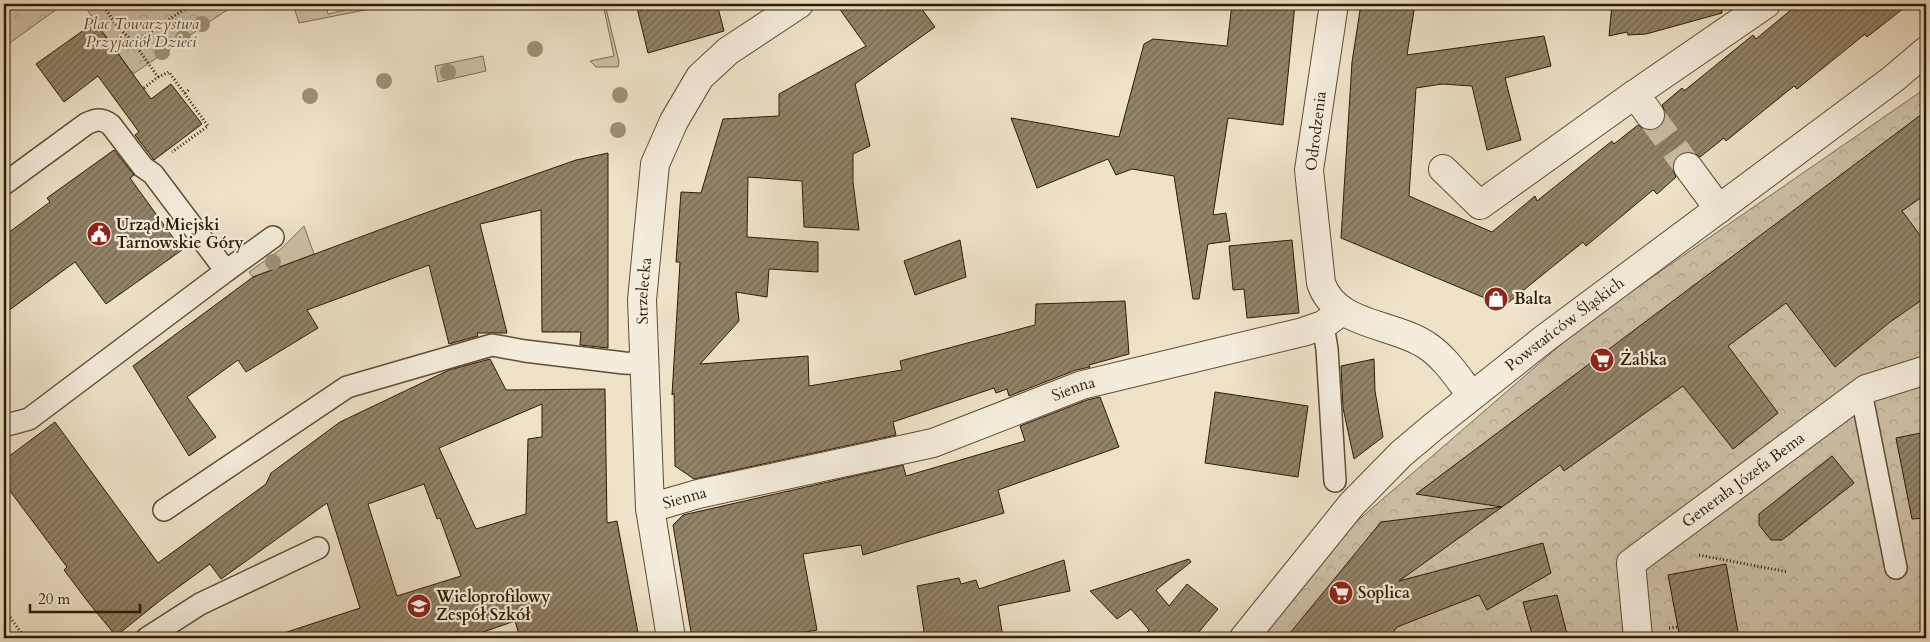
<svg xmlns="http://www.w3.org/2000/svg" width="1930" height="642" viewBox="0 0 1930 642" font-family="Cardo,serif">
<defs>
<pattern id="park-crowns" width="20" height="18" patternUnits="userSpaceOnUse" patternTransform="scale(1.25)"><rect width="20" height="18" fill="#cdc0a7"/><path d="M2 6a3 3 0 1 1 6 0M12 15a3 3 0 1 1 6 0" fill="none" stroke="#b0a48e"/></pattern>
<pattern id="building-hatch" width="6" height="6" patternUnits="userSpaceOnUse" patternTransform="scale(1.25)"><rect width="6" height="6" fill="#928369"/><path d="M-1 1l2-2M0 6l6-6M5 7l2-2" fill="none" stroke="#786a54"/></pattern>
</defs>
<rect width="100%" height="100%" fill="#eee2c9"/>
<filter id="stains"><feTurbulence type="fractalNoise" baseFrequency=".004" numOctaves="4"/><feColorMatrix values="0 0 0 0 .2 0 0 0 0 .09 0 0 0 0 .02 0 0 0 .5 -.17"/></filter>
<radialGradient id="worn" r=".72"><stop offset=".6" stop-color="#630" stop-opacity="0"/><stop offset="1" stop-color="#630" stop-opacity=".3"/></radialGradient>
<g fill="#cdc0a7" stroke="#7e6e54">
<path d="M293,4H325L328,14L369,4H395L299,23Z"/>
<path d="M603,4H605L619,62L618,67H596L590,61L614,56Z"/>
<path d="M483,56L486,71L438,82L435,66Z"/>
<path d="M304,226L314,254L253,277L249,272L281,249Z"/>
</g>
<g fill="url(#park-crowns)" stroke="#7e6e54">
<path d="M4,4H64L4,47Z"/>
<path d="M83,4H236L133,74Z"/>
<path d="M1926,88V638H1262L1310,562L1587,322Z"/>
</g>
<g fill="url(#building-hatch)" stroke="#2e1c01" fill-rule="evenodd">
<path d="M636,4H717L724,31L648,53Z"/>
<path d="M836,4H918L935,27L855,84L870,146L853,154V182L859,230L804,227L802,181L748,177L747,237L818,242V272L769,269L767,297L736,292L739,321L700,364L808,356L809,386L902,370L900,361L1035,325L1036,304L1125,301L1129,354L1089,365L1090,367L1076,370L1009,396L1007,389L996,393L994,388L893,422L896,435L694,479L675,466L674,393L672,395L680,262H676L681,192L701,193L723,119L779,116V94L866,46Z"/>
<path d="M1232,4H1295L1283,125L1228,118L1213,215L1226,213L1230,241L1208,244L1199,299H1193L1174,176L1132,169L1116,175L1108,159L1037,188L1011,118L1119,137L1144,44L1153,39L1227,46Z"/>
<path d="M1361,4H1415L1407,55L1544,36L1551,66L1505,78L1521,140L1487,150L1472,86L1442,84L1416,88L1409,196L1492,232L1535,196L1537,201L1612,141L1614,144L1638,125L1644,129L1651,131L1659,127L1664,122L1666,114L1662,105L1682,88L1684,91L1753,35L1756,39L1798,4H1909L1867,37L1865,34L1797,89L1794,86L1726,141L1724,138L1700,157L1694,153L1687,151L1678,155L1674,161L1672,168L1676,177L1657,194L1653,190L1586,246L1583,242L1504,306L1341,238L1352,62Z"/>
<path d="M1612,4H1721L1722,13L1646,34L1628,35L1627,32L1609,36Z"/>
<path d="M95,22L151,99L171,84L202,124L154,160L135,135L139,132L98,76L64,102L36,64Z"/>
<path d="M1926,111V194L1902,211L1926,243V297L1890,322L1835,367L1786,303L1728,346L1778,413L1733,449L1683,386L1564,471L1560,465L1502,507L1416,494Z"/>
<path d="M114,150L134,175L130,178L182,250L106,304L75,262L4,314V236L50,202L47,198Z"/>
<path d="M608,153V348L580,345L581,332H542L541,210L480,224L507,333H477L478,336L449,344L429,265L307,310L318,328L246,372L238,360L187,397L216,437L189,456L133,366L253,277L414,217L576,160Z"/>
<path d="M960,240L966,277L915,295L904,261Z"/>
<path d="M1292,240L1299,313L1247,318L1244,289L1233,290L1229,246Z"/>
<path d="M490,359L506,390L605,389L607,523L617,521L639,638H520L515,621L466,638H288L287,632L360,608L327,503L221,579L210,564L162,599L116,636L88,602L64,570L67,567L4,483V460L55,422L158,563L266,484L271,473L340,422L449,370ZM542,404V437L528,439L526,514L476,529L439,448ZM424,484L437,519L440,518L461,576L397,596L368,504Z"/>
<path d="M1374,359L1375,391L1383,437L1354,459L1343,408L1341,366Z"/>
<path d="M1215,392L1308,406L1298,477L1205,463Z"/>
<path d="M1100,397L1119,447L998,490L1004,513L863,555L861,545L803,554L817,630L773,638H692L673,525L683,515L903,465L906,476L1025,441L1020,426L1087,400Z"/>
<path d="M1926,432V518L1912,519L1896,438Z"/>
<path d="M1832,456L1854,483L1782,540H1771L1759,525V514Z"/>
<path d="M1502,507L1399,581L1543,543L1551,573L1487,610L1479,595L1397,627L1389,638H1286L1381,522Z"/>
<path d="M1189,559L1191,562L1156,590L1169,606L1187,584L1218,609L1194,638H1142L1149,630L1131,609L1117,619L1090,591Z"/>
<path d="M1064,560L1070,591L998,606L1003,638H925L917,586L959,578L961,584L976,580L979,589Z"/>
<path d="M1726,564L1739,638H1680L1668,575Z"/>
<path d="M1557,595L1568,638H1533L1523,602Z"/>
</g>
<g fill="none" stroke-linecap="round" stroke-linejoin="round">
<path stroke="#c8baa1" stroke-width="28" stroke-dasharray="28 14" stroke-linecap="butt" d="M1650,115L1688,167"/>
<defs>
<g id="service">
<path d="M226,271L273,237"/>
<path d="M1323,325L1327,349L1335,481"/>
<path d="M1861,392L1896,568"/>
<path d="M4,425H7L29,419L226,271L153,174L143,167L111,125C102,118 96,119 86,124L4,184"/>
<path d="M164,510L347,387L492,345L525,351L624,363L645,364"/>
<path d="M147,638L200,604L318,548"/>
</g>
<g id="minor">
<path d="M1334,4L1309,170L1321,283C1335,326 1393,323 1426,345C1445,357 1458,378 1472,396"/>
<path d="M1650,115L1635,94L1766,4"/>
<path d="M1688,167L1719,209"/>
<path d="M1443,169L1480,205L1635,94"/>
<path id="s1" d="M650,508L698,494L933,443L1082,385L1303,332L1323,325L1342,311"/>
<path id="s2" d="M671,638L650,508L642,300L655,164L674,121L700,77L728,51L799,4"/>
<path id="s3" d="M1638,638L1631,563L1866,389L1926,370"/>
</g>
<g id="tertiary">
<path id="s4" d="M1244,638L1352,504L1401,454L1433,427L1544,339L1893,79L1926,51"/>
</g>
</defs>
<use href="#service" stroke="#5e4e33" stroke-width="24"/>
<use href="#minor" stroke="#5e4e33" stroke-width="30"/>
<use href="#tertiary" stroke="#5e4e33" stroke-width="30"/>
<g stroke="#2e1c01" stroke-width="3" stroke-dasharray="1 2.5" stroke-linecap="butt">
<path d="M102,4L118,27L134,43"/>
<path d="M4,6L8,4"/>
<path d="M158,77L169,72L208,126L172,152"/>
<path d="M144,88L158,77L134,43L192,4"/>
<path d="M185,93L190,89"/>
<path d="M1699,555L1788,572"/>
<path d="M4,609L25,638"/>
<path d="M1669,628L1677,627"/>
</g>
<use href="#service" stroke="#f4ecdc" stroke-width="21"/>
<use href="#minor" stroke="#f4ecdc" stroke-width="28"/>
<use href="#tertiary" stroke="#f4ecdc" stroke-width="28"/>
</g>
<g fill="#9f9076">
<circle cx="202" cy="24" r="8"/>
<circle cx="183" cy="38" r="8"/>
<circle cx="535" cy="49" r="8"/>
<circle cx="162" cy="52" r="8"/>
<circle cx="448" cy="72" r="8"/>
<circle cx="384" cy="81" r="8"/>
<circle cx="620" cy="95" r="8"/>
<circle cx="310" cy="96" r="8"/>
<circle cx="618" cy="130" r="8"/>
<circle cx="273" cy="262" r="8"/>
</g>
<defs>
<symbol id="civic-disc" viewBox="-11 -11 22 22"><circle r="9.5" fill="#8f2418" stroke="#f4ecdc"/><path d="M-.6-6.5H3V-4.5H.6V-3L4-1V1h2V6H-6V1h2V-1L-.6-3ZM-1.2 2.5V6h2.4V2.5Z" fill="#fff"/></symbol>
<symbol id="shop-disc" viewBox="-11 -11 22 22"><circle r="9.5" fill="#8f2418" stroke="#f4ecdc"/><path d="M-5-2.5h2.3a2.7 3.5 0 0 1 5.4 0H5L5.5 6h-11ZM-1.5-2.5h3a1.5 2.3 0 0 0-3 0Z" fill="#fff"/></symbol>
<symbol id="supermarket-disc" viewBox="-11 -11 22 22"><circle r="9.5" fill="#8f2418" stroke="#f4ecdc"/><path d="M-6-5.5h2.5l.6 2H6L4.5 2H-2.5L-4.4-4H-6ZM-1.5 3.2a1.3 1.3 0 1 0 .1 0ZM3 3.2a1.3 1.3 0 1 0 .1 0Z" fill="#fff"/></symbol>
<symbol id="school-disc" viewBox="-11 -11 22 22"><circle r="9.5" fill="#8f2418" stroke="#f4ecdc"/><path d="M0-5L7-2L0 1L-7-2ZM-4 1L0 2.5L4 1V4Q0 6-4 4Z" fill="#fff"/></symbol>
</defs>
<g fill-rule="evenodd">
<use href="#civic-disc" x="85" y="220" width="28" height="28"/>
<use href="#shop-disc" x="1482" y="285" width="28" height="28"/>
<use href="#supermarket-disc" x="1588" y="346" width="28" height="28"/>
<use href="#supermarket-disc" x="1327" y="579" width="28" height="28"/>
<use href="#school-disc" x="405" y="592" width="28" height="28"/>
</g>
<g text-anchor="middle" dominant-baseline="central" stroke-width="4.5" stroke-linejoin="round" paint-order="stroke">
<g font-size="16" font-style="italic" fill="#5e4d33" stroke="#f4ecdc">
<text x="141" y="24">Plac Towarzystwa<tspan x="141" dy="18">Przyjaciół Dzieci</tspan></text>
</g>
<g font-size="16" fill="#2e1c01" stroke="#f4ecdc">
<text transform="translate(1316 131) rotate(-83)">Odrodzenia</text>
<text stroke="none"><textPath href="#s2" startOffset="349">Strzelecka</textPath></text>
<text stroke="none"><textPath href="#s4" startOffset="451">Powstańców Śląskich</textPath></text>
<text stroke="none"><textPath href="#s1" startOffset="441">Sienna</textPath></text>
<text stroke="none"><textPath href="#s3" startOffset="215">Generała Józefa Bema</textPath></text>
<text stroke="none"><textPath href="#s1" startOffset="36">Sienna</textPath></text>
</g>
<g font-size="16" font-weight="bold" fill="#2e1c01" stroke="#f4ecdc" text-anchor="start">
<text x="116" y="225">Urząd Miejski<tspan x="116" dy="18">Tarnowskie Góry</tspan></text>
<text x="1514" y="299">Balta</text>
<text x="1620" y="360">Żabka</text>
<text x="1358" y="593">Soplica</text>
<text x="436" y="597">Wieloprofilowy<tspan x="436" dy="18">Zespół Szkół</tspan></text>
</g>
</g>
<rect width="1930" height="642" fill="none" stroke="#eee2c9" stroke-width="20"/>
<rect x="5" y="5" width="1920" height="632" fill="none" stroke="#2e1c01" stroke-width="2.5"/>
<rect x="10" y="10" width="1910" height="622" fill="none" stroke="#2e1c01"/>
<path d="M30 604v8h110v-8" fill="none" stroke="#2e1c01" stroke-width="2.5"/>
<text x="38" y="604" font-size="15" fill="#2e1c01" stroke="#f4ecdc" stroke-width="4" paint-order="stroke">20 m</text>
<rect width="100%" height="100%" filter="url(#stains)"/>
<rect width="100%" height="100%" fill="url(#worn)"/>
</svg>
